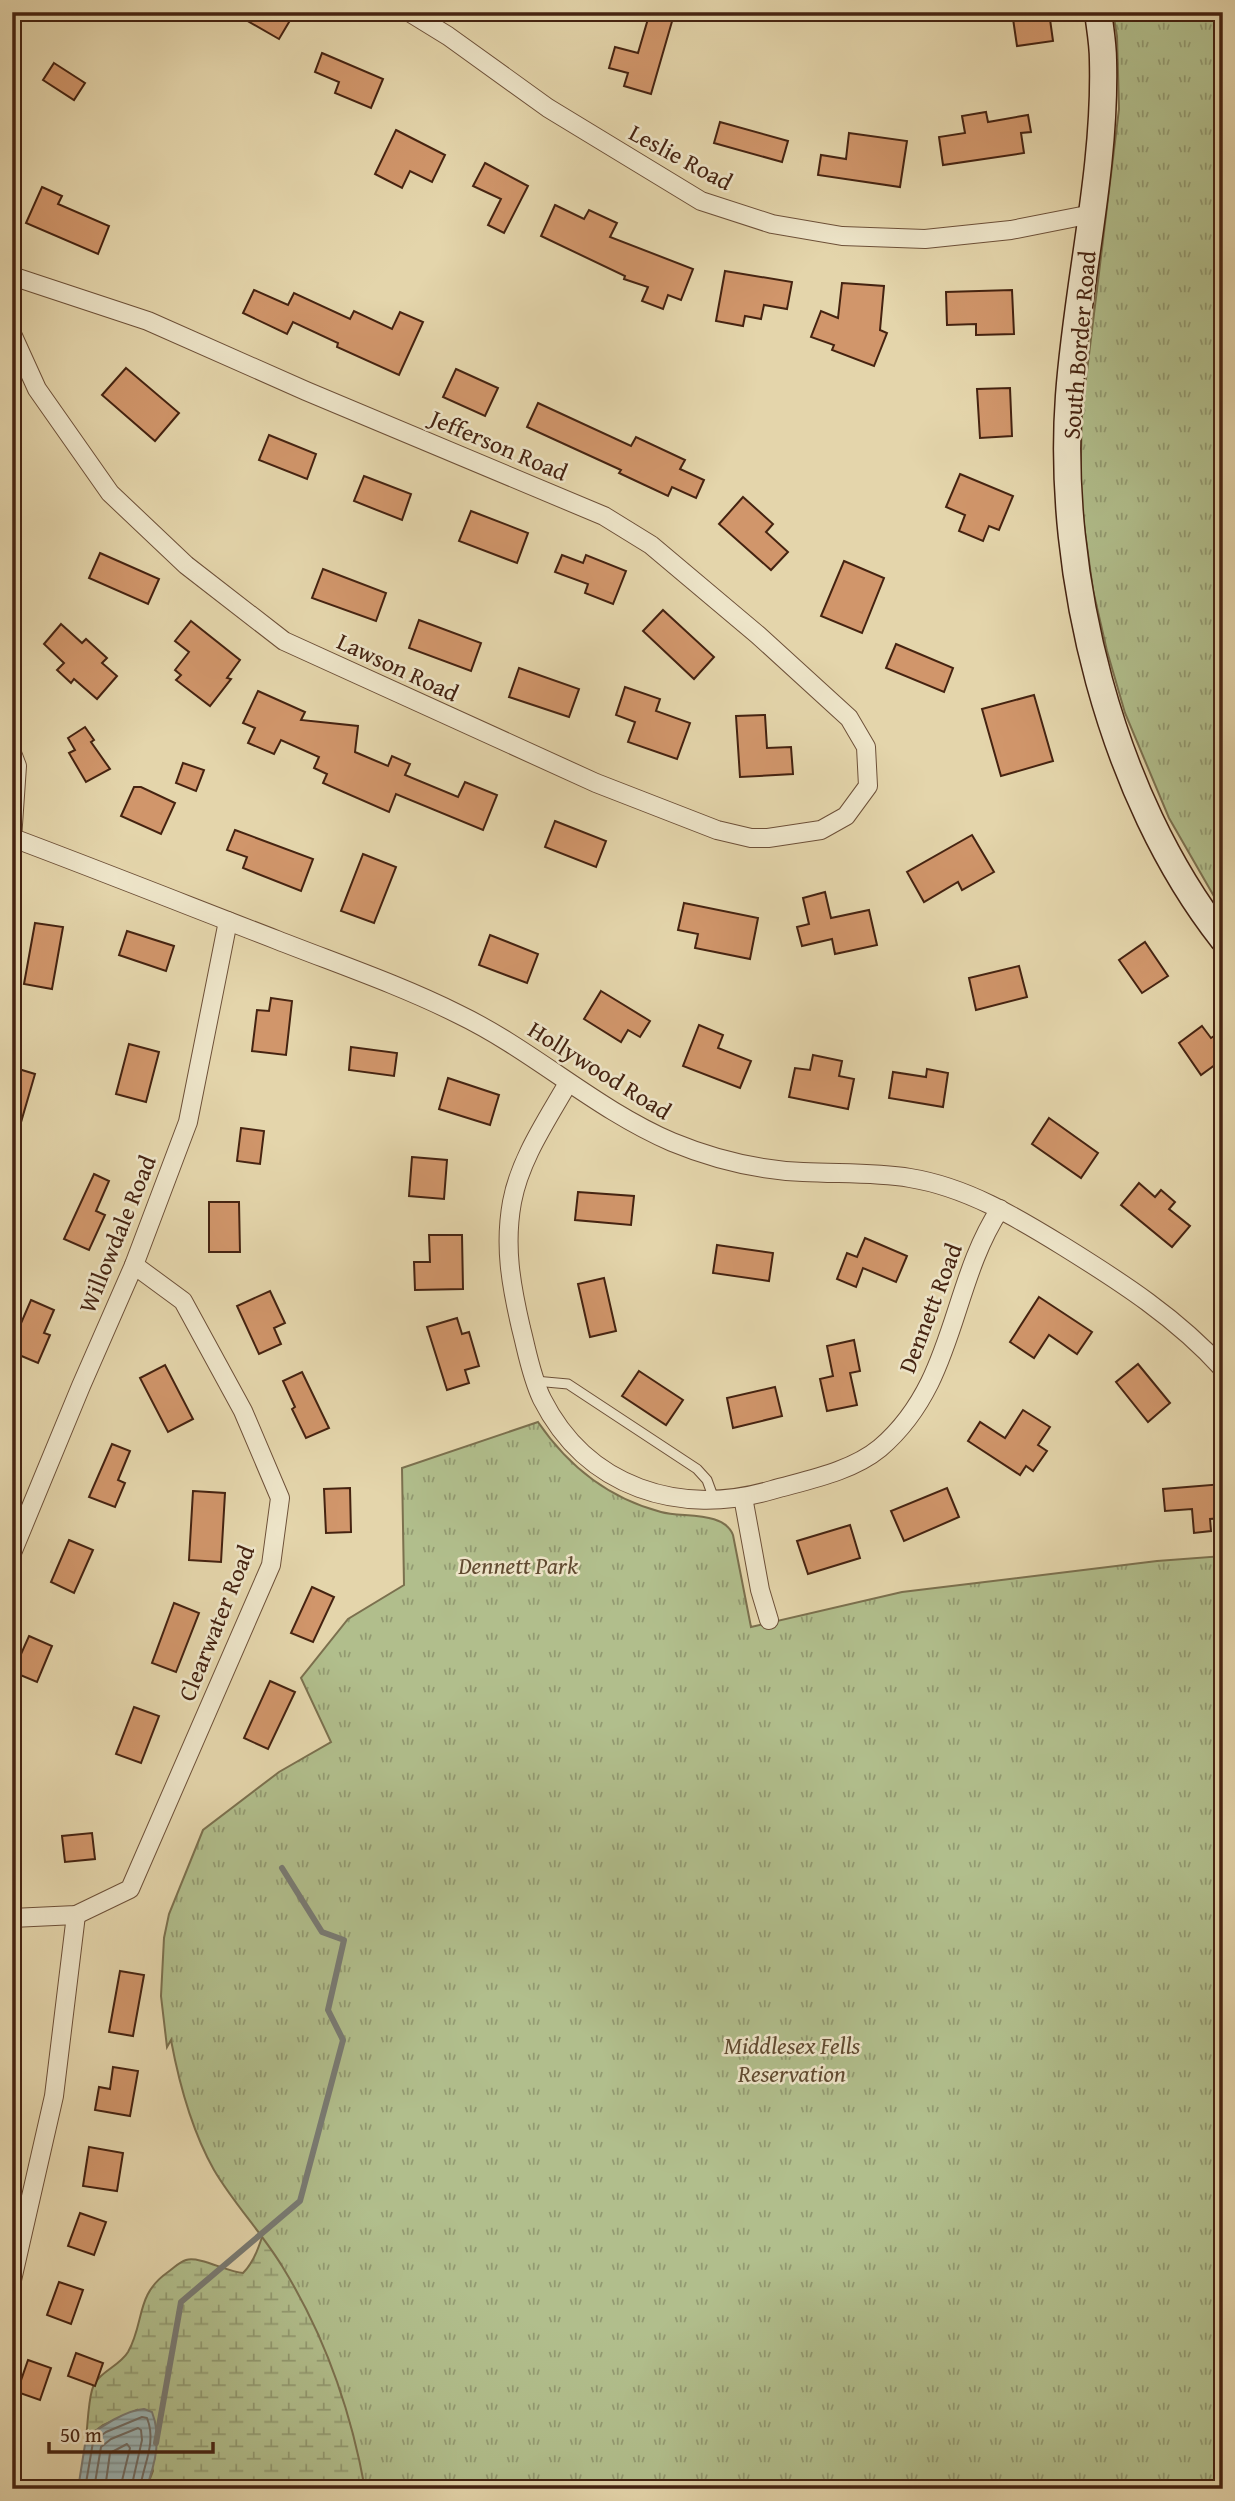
<svg xmlns="http://www.w3.org/2000/svg" width="1235" height="2501" viewBox="0 0 1235 2501" font-family="'Gentium Book Plus',serif">
<defs>
<pattern id="wetland-marsh" width="20" height="14" patternUnits="userSpaceOnUse" patternTransform="scale(1.75)"><rect width="20" height="14" fill="#b1be8c"/><path d="M1 5h8M5 5V1M11 12h8M15 12V8" fill="none" stroke="#929a71"/></pattern>
<pattern id="park-tufts" width="24" height="20" patternUnits="userSpaceOnUse" patternTransform="scale(1.75)"><rect width="24" height="20" fill="#b1be8c"/><path d="M3 7l-1-3M5 7V3M7 7l1-3M15 17l-1-3M17 17v-4M19 17l1-3" fill="none" stroke="#929a71"/></pattern>
<pattern id="water-rules" width="6" height="5" patternUnits="userSpaceOnUse" patternTransform="scale(1.75)"><rect width="6" height="5" fill="#9bb5b6"/><path d="M0 2.5h6" fill="none" stroke="#809393"/></pattern>
</defs>
<rect width="100%" height="100%" fill="#e4d5ab"/>
<filter id="stains"><feTurbulence type="fractalNoise" baseFrequency=".00286" numOctaves="4"/><feColorMatrix values="0 0 0 0 .2 0 0 0 0 .09 0 0 0 0 .02 0 0 0 .5 -.17"/></filter>
<radialGradient id="worn" r=".72"><stop offset=".6" stop-color="#630" stop-opacity="0"/><stop offset="1" stop-color="#630" stop-opacity=".3"/></radialGradient>
<path fill="url(#wetland-marsh)" stroke="#7b704e" stroke-width="2" d="M270,2213L486,2489H146L153,2471L137,2410L103,2425L86,2438C88,2422 88,2405 92,2390C97,2372 119,2367 128,2352C145,2322 135,2295 168,2272C174,2268 179,2262 186,2260C200,2256 227,2272 243,2273C258,2258 263,2232 270,2213Z"/>
<g fill="url(#park-tufts)" stroke="#7b704e" stroke-width="2">
<path d="M1113,12H1223V912L1169,818L1125,713L1107,651L1093,590L1080,496L1082,412L1119,109L1117,36Z"/>
<path d="M538,1422C568,1466 608,1498 661,1512C683,1518 724,1511 733,1535L751,1627L902,1592L1157,1561L1223,1556V2489H365C351,2411 324,2334 282,2266C262,2233 234,2204 214,2170C192,2131 179,2083 171,2040L167,2047L161,1996L164,1938L169,1914L203,1830L279,1772L331,1742L301,1678L348,1619L404,1585L402,1468Z"/>
</g>
<path fill="url(#water-rules)" stroke="#797b74" stroke-width="2" d="M144,2409L152,2412C162,2438 155,2464 146,2489H78L86,2438C100,2427 126,2410 144,2409Z"/>
<g fill="none" stroke-linecap="round" stroke-linejoin="round">
<g stroke="#706c64" stroke-width="2">
<path d="M85,2489L93,2442L106,2432L142,2417L147,2418C157,2443 143,2465 140,2489"/>
<path d="M94,2489L101,2447L111,2439L138,2428L141,2430L142,2440L131,2489"/>
<path d="M105,2489L110,2453L127,2444L130,2448L120,2489"/>
</g>
<path stroke="#797b74" stroke-width="6" d="M156,2443L181,2302L300,2201L343,2040L328,2010L344,1940L322,1932L282,1868"/>
</g>
<g fill="#d1966b" stroke="#452311" stroke-width="2">
<path d="M232,12H295L279,39Z"/>
<path d="M650,12L673,18L651,94L624,86L628,73L609,68L615,47L638,53Z"/>
<path d="M1012,12H1049L1053,41L1017,46Z"/>
<path d="M322,53L383,79L371,108L335,93L339,82L315,72Z"/>
<path d="M54,63L85,83L74,100L43,80Z"/>
<path d="M986,112L988,122L1028,115L1031,132L1021,133L1024,153L943,165L939,137L965,133L962,116Z"/>
<path d="M720,122L788,141L782,162L714,143Z"/>
<path d="M396,130L445,155L432,182L410,171L402,188L375,174Z"/>
<path d="M849,133L907,141L900,187L818,175L821,155L846,159Z"/>
<path d="M485,163L528,186L504,233L488,225L501,199L473,186Z"/>
<path d="M42,187L62,196L58,204L109,226L98,254L26,223Z"/>
<path d="M555,205L584,219L589,210L617,223L610,237L693,269L681,300L668,295L663,309L642,301L648,287L624,279L625,276L541,236Z"/>
<path d="M725,271L792,282L787,309L764,305L761,319L745,316L743,326L716,321Z"/>
<path d="M842,283L884,286L880,330L887,333L874,366L832,350L834,345L811,337L821,311L838,318Z"/>
<path d="M254,290L288,305L294,293L350,319L354,311L392,329L400,312L423,322L399,375L337,347L338,343L293,322L287,334L243,313Z"/>
<path d="M1012,290L1014,334L976,335V324L947,325L946,292Z"/>
<path d="M126,368L179,413L155,441L102,395Z"/>
<path d="M456,369L498,388L485,416L443,397Z"/>
<path d="M1010,388L1012,436L980,438L977,389Z"/>
<path d="M538,403L631,446L636,437L685,460L680,469L704,480L696,498L672,487L668,496L619,473L621,470L527,427Z"/>
<path d="M269,435L316,454L307,479L259,460Z"/>
<path d="M960,474L1013,496L999,530L989,526L983,541L959,531L965,515L946,507Z"/>
<path d="M364,476L411,494L402,520L354,501Z"/>
<path d="M743,497L773,524L766,532L788,552L771,570L719,524Z"/>
<path d="M471,511L528,533L517,563L459,541Z"/>
<path d="M100,553L159,579L148,604L89,578Z"/>
<path d="M562,555L583,563L586,555L626,571L613,604L585,593L588,584L555,572Z"/>
<path d="M844,561L884,578L862,633L821,616Z"/>
<path d="M323,569L386,593L376,621L312,598Z"/>
<path d="M663,610L714,657L694,679L643,631Z"/>
<path d="M419,620L481,643L471,671L409,648Z"/>
<path d="M191,621L240,660L227,678L231,679L210,706L176,680L181,675L175,670L189,652L175,641Z"/>
<path d="M61,624L82,643L86,639L107,658L102,663L117,676L97,699L74,679L71,683L57,670L64,663L44,644Z"/>
<path d="M896,644L953,668L944,692L886,668Z"/>
<path d="M519,668L579,689L569,717L509,697Z"/>
<path d="M625,687L660,699L656,711L690,723L677,759L628,742L635,722L616,715Z"/>
<path d="M258,691L305,712L301,720L358,726L355,752L388,766L392,756L410,764L405,775L458,797L465,782L497,795L483,830L396,794L389,812L323,783L327,774L314,768L319,757L281,740L274,754L248,743L255,728L243,723Z"/>
<path d="M1034,695L1053,761L1001,776L982,709Z"/>
<path d="M765,715L767,748L791,747L793,774L740,777L736,716Z"/>
<path d="M85,727L94,740L91,742L110,769L86,782L69,753L75,750L68,738Z"/>
<path d="M183,763L204,770L196,791L176,783Z"/>
<path d="M134,787H141L175,803L161,834L121,816Z"/>
<path d="M555,821L606,841L596,867L545,847Z"/>
<path d="M235,830L313,859L301,891L243,868L247,857L227,850Z"/>
<path d="M972,835L994,872L962,890L958,882L924,902L907,872Z"/>
<path d="M363,854L396,867L374,923L341,911Z"/>
<path d="M825,892L831,918L869,910L877,945L835,954L832,939L802,946L797,927L809,924L803,898Z"/>
<path d="M684,903L758,918L750,959L695,948L698,934L678,930Z"/>
<path d="M35,923L63,927L52,989L24,984Z"/>
<path d="M127,931L174,946L166,971L119,955Z"/>
<path d="M490,935L538,954L527,983L479,965Z"/>
<path d="M1145,942L1168,976L1142,993L1119,960Z"/>
<path d="M1019,966L1027,997L976,1010L969,978Z"/>
<path d="M601,991L650,1021L640,1037L628,1030L621,1042L584,1019Z"/>
<path d="M271,998L292,1001L286,1055L252,1051L257,1010L269,1011Z"/>
<path d="M699,1025L723,1035L718,1048L751,1061L740,1088L683,1066Z"/>
<path d="M1202,1026L1211,1038L1223,1030V1059L1201,1075L1179,1043Z"/>
<path d="M129,1044L159,1052L146,1102L116,1094Z"/>
<path d="M351,1047L397,1053L394,1076L349,1070Z"/>
<path d="M813,1055L842,1061L839,1076L854,1079L848,1109L789,1097L795,1068L810,1070Z"/>
<path d="M12,1067L35,1074L17,1136L12,1135Z"/>
<path d="M927,1069L948,1073L943,1107L889,1098L893,1072L926,1077Z"/>
<path d="M448,1078L499,1095L490,1125L439,1109Z"/>
<path d="M1049,1118L1098,1153L1081,1178L1032,1144Z"/>
<path d="M241,1128L264,1131L260,1164L237,1161Z"/>
<path d="M412,1157L447,1160L444,1199L409,1196Z"/>
<path d="M94,1174L109,1181L96,1211L105,1215L89,1250L64,1239Z"/>
<path d="M1139,1183L1155,1197L1161,1190L1175,1202L1169,1209L1190,1226L1172,1247L1121,1205Z"/>
<path d="M578,1192L634,1196L631,1225L575,1220Z"/>
<path d="M209,1202H239L240,1252H209Z"/>
<path d="M429,1235H462L463,1289L415,1290L414,1262H430Z"/>
<path d="M865,1238L907,1256L896,1282L863,1268L856,1287L837,1279L847,1253L857,1257Z"/>
<path d="M717,1245L773,1253L769,1281L713,1273Z"/>
<path d="M604,1278L616,1331L590,1337L578,1284Z"/>
<path d="M270,1291L285,1323L274,1328L281,1344L259,1354L237,1306Z"/>
<path d="M1039,1297L1092,1332L1077,1354L1049,1335L1034,1358L1010,1342Z"/>
<path d="M31,1300L54,1310L44,1333L50,1335L38,1363L12,1352V1344Z"/>
<path d="M457,1318L462,1334L469,1332L479,1366L465,1370L469,1383L447,1390L427,1327Z"/>
<path d="M854,1340L860,1371L850,1373L857,1405L827,1411L820,1379L833,1376L827,1346Z"/>
<path d="M1138,1364L1170,1403L1148,1422L1116,1382Z"/>
<path d="M165,1365L193,1419L168,1432L140,1378Z"/>
<path d="M639,1371L683,1400L666,1425L622,1396Z"/>
<path d="M302,1372L329,1428L306,1438L292,1409L295,1407L283,1381Z"/>
<path d="M775,1387L782,1416L733,1428L727,1398Z"/>
<path d="M1023,1410L1050,1427L1038,1445L1047,1451L1033,1471L1026,1466L1020,1475L968,1441L980,1422L1005,1438Z"/>
<path d="M112,1444L130,1451L118,1480L125,1483L115,1507L89,1497Z"/>
<path d="M1223,1484V1518L1210,1519L1211,1531L1194,1533L1192,1509L1165,1511L1163,1489Z"/>
<path d="M350,1488L351,1532L326,1533L324,1489Z"/>
<path d="M947,1488L959,1517L904,1541L891,1511Z"/>
<path d="M193,1491L225,1493L221,1562L189,1560Z"/>
<path d="M850,1525L860,1558L808,1574L797,1541Z"/>
<path d="M69,1540L93,1550L74,1593L51,1582Z"/>
<path d="M312,1587L334,1597L313,1642L291,1633Z"/>
<path d="M174,1603L199,1613L176,1672L152,1663Z"/>
<path d="M29,1636L52,1646L37,1682L13,1672Z"/>
<path d="M270,1681L295,1692L268,1749L244,1738Z"/>
<path d="M134,1707L159,1716L141,1763L116,1754Z"/>
<path d="M92,1833L95,1859L65,1862L62,1836Z"/>
<path d="M120,1971L144,1975L133,2036L109,2032Z"/>
<path d="M113,2067L138,2071L130,2116L95,2110L99,2087L110,2089Z"/>
<path d="M89,2147L123,2153L117,2191L83,2186Z"/>
<path d="M80,2213L106,2222L94,2255L68,2246Z"/>
<path d="M59,2282L83,2290L71,2324L47,2315Z"/>
<path d="M76,2353L103,2363L95,2386L68,2376Z"/>
<path d="M28,2360L51,2368L40,2400L17,2392Z"/>
</g>
<g fill="none" stroke-linecap="round" stroke-linejoin="round">
<defs>
<path id="lane" d="M535,1381L568,1384L697,1469L707,1480L714,1499"/>
<g id="street">
<path d="M409,12L448,36L548,108L701,201L772,224L842,236L925,239L1011,230L1092,214"/>
<path d="M12,276L148,321L306,391L604,516L651,545L758,635L849,718L866,747L868,786L846,816L821,830L768,838H751L717,830L596,783L284,641L186,565L110,493L37,389L12,334"/>
<path d="M12,753L17,766L12,839"/>
<path d="M13,838C101,871 189,906 277,940C338,964 400,985 458,1014C533,1050 595,1109 672,1142C713,1159 758,1170 803,1172C839,1174 874,1172 910,1178C966,1187 1016,1217 1063,1246C1121,1282 1177,1318 1223,1369"/>
<path d="M568,1083C547,1120 520,1159 512,1202C504,1246 511,1285 521,1328C527,1351 531,1376 542,1399C587,1488 680,1517 772,1490C807,1480 851,1472 880,1448C956,1383 950,1285 1000,1209"/>
<path d="M743,1497L760,1590L769,1620"/>
<path d="M12,1553L81,1386L134,1265L188,1122L228,921"/>
<path d="M12,1918L76,1915L130,1889L271,1565L280,1498L243,1411L183,1301L134,1265"/>
<path d="M12,2280L54,2096L76,1915"/>
</g>
<path id="secondary" d="M1098,12C1100,28 1103,44 1103,60C1106,172 1077,284 1069,396C1056,574 1111,797 1223,939"/>
</defs>
<use href="#lane" stroke="#6d5038" stroke-width="11"/>
<use href="#street" stroke="#6d5038" stroke-width="20"/>
<use href="#secondary" stroke="#452311" stroke-width="29"/>
<use href="#lane" stroke="#ede4c8" stroke-width="9"/>
<use href="#street" stroke="#ede4c8" stroke-width="18"/>
<use href="#secondary" stroke="#ede4c8" stroke-width="26"/>
</g>
<g text-anchor="middle" dominant-baseline="central" stroke-width="5" stroke-linejoin="round" paint-order="stroke">
<g font-size="24" fill="#452311" stroke="#ede4c8">
<text transform="translate(681 157) rotate(28)">Leslie Road</text>
<text transform="translate(1079 345) rotate(-85)">South Border Road</text>
<text transform="translate(499 445) rotate(23)">Jefferson Road</text>
<text transform="translate(398 667) rotate(25)">Lawson Road</text>
<text transform="translate(600 1070) rotate(32)">Hollywood Road</text>
<text transform="translate(117 1234) rotate(-68)">Willowdale Road</text>
<text transform="translate(930 1308) rotate(-69)">Dennett Road</text>
<text transform="translate(216 1623) rotate(-68)">Clearwater Road</text>
</g>
<g font-size="24" font-style="italic" fill="#604a30" stroke="#ede4c8">
<text x="518" y="1565">Dennett Park</text>
<text x="792" y="2045">Middlesex Fells<tspan x="792" dy="28">Reservation</tspan></text>
</g>
</g>
<rect width="1235" height="2501" fill="none" stroke="#e4d5ab" stroke-width="42"/>
<rect x="14" y="14" width="1207" height="2473" fill="none" stroke="#452311" stroke-width="3.5"/>
<rect x="21" y="21" width="1193" height="2459" fill="none" stroke="#452311" stroke-width="2"/>
<path d="M49 2442v10h164v-10" fill="none" stroke="#452311" stroke-width="3.5"/>
<text x="60" y="2442" font-size="21" fill="#452311" stroke="#ede4c8" stroke-width="5" paint-order="stroke">50 m</text>
<rect width="100%" height="100%" filter="url(#stains)"/>
<rect width="100%" height="100%" fill="url(#worn)"/>
</svg>
